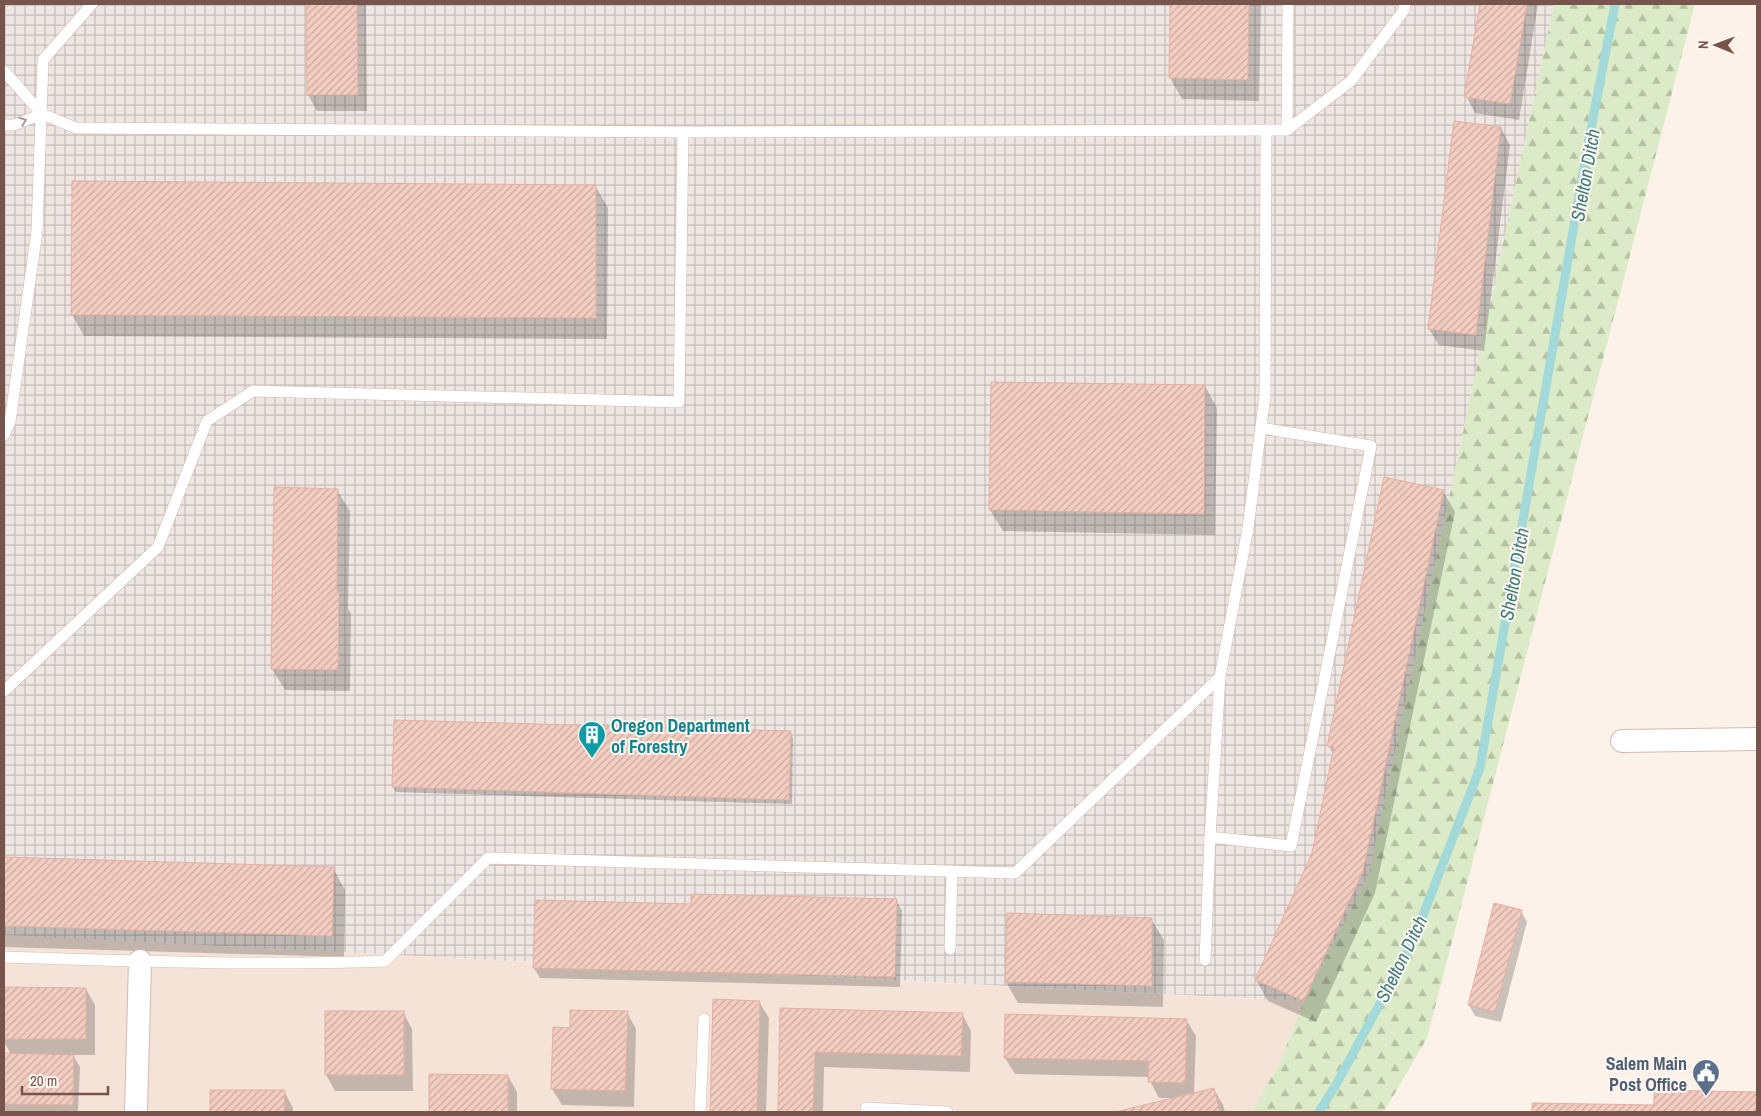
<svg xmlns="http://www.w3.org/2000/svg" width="1761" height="1116" viewBox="0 0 1761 1116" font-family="'Archivo Narrow',sans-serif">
<defs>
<pattern id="industrial-grid" width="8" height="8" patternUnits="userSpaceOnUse" patternTransform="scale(1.25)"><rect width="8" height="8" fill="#eee6e2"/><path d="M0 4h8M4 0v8" fill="none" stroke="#c6bdb9"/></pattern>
<pattern id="forest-firs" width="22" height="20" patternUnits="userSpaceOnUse" patternTransform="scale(1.25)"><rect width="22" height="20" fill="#dbebc7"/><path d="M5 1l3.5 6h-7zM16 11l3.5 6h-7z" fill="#b6c1a4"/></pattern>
<pattern id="building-hatch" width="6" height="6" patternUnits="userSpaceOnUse" patternTransform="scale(1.25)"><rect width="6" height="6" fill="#f3cdc1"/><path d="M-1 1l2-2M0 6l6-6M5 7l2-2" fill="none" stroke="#caa99f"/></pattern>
</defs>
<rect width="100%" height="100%" fill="#fdf2e9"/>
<path fill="#f5e3d8" d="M4,935L1212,997L1304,1001L1280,1062L1252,1112H4Z"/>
<path fill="url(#industrial-grid)" d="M4,4H1554L1369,874L1304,1001L4,935Z"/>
<path fill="url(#forest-firs)" d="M1554,4H1695L1427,1038L1384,1112H1252L1280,1062L1304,1001L1369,874Z"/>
<g fill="#0003">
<path d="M307,4H366L367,111H317L308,95Z"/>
<path d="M1171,4H1261L1259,101L1182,99L1170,78Z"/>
<path d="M1481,4H1538L1519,120L1475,113L1466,96Z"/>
<path d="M1501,128L1510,145L1484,351L1439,345L1429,329Z"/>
<path d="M596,187L608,208L607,339L84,336L72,314Z"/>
<path d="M1205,386L1217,408L1215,535L1003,531L990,510Z"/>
<path d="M337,490L350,511L348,609L351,613L350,691L285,690L272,669Z"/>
<path d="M1443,491L1455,512L1375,893L1316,1022L1268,1001L1256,980L1314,854L1334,756L1329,746Z"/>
<path d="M395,721L790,733L793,738L792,804L396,792L393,787Z"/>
<path d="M4,859L333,868L345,890L344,957L4,947Z"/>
<path d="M896,900L902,911L900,987L540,978L534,968L692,905Z"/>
<path d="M1521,911L1527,922L1501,1022L1475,1016L1469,1005Z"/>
<path d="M1151,919L1164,940L1163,1007L1018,1003L1006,982Z"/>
<path d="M4,988L86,989L95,1005V1055H73L80,1067L78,1112H6L4,1108V1054H11L4,1042Z"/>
<path d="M714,1001L759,1002L769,1018L766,1112H711Z"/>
<path d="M782,1009L962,1014L971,1031L970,1072L824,1067L823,1112H779Z"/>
<path d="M403,1012L412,1029L413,1091H335L326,1075Z"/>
<path d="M627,1013L636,1029L634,1107L562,1105L552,1089L554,1029H571Z"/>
<path d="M1186,1020L1196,1036L1194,1094L1214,1089L1223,1105L1225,1112H1120L1174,1098H1159L1150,1081V1077L1015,1074L1005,1058Z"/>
<path d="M430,1076H508L517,1092V1112H430Z"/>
<path d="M212,1091H284L293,1108V1112H212Z"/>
<path d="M1656,1091L1757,1093V1112H1533V1105L1655,1106Z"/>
</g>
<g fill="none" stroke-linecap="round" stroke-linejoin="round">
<path stroke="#a3d9d9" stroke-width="9" d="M1319,1112L1337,1083L1411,946L1480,768L1588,144L1615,4"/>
</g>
<g fill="url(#building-hatch)" stroke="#e5b0a1">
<path d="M306,4H357L358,95H307Z"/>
<path d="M1170,4H1249L1248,80L1169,78Z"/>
<path d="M1480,4H1527L1510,104L1464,97Z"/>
<path d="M1454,121L1501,127L1476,335L1428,329Z"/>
<path d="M72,181L596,185V318L71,315Z"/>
<path d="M991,382L1205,385L1204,514L989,510Z"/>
<path d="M1384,477L1444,490L1363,871L1303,1003L1304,1001L1255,980L1312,853L1334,747L1327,746Z"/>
<path d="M274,487L338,489L337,591H339L338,670L271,669Z"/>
<path d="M394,720L791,731L789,800L392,787Z"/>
<path d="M4,857L334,867L332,936L4,926Z"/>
<path d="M691,894L897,899L895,977L533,968L535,900L691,904Z"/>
<path d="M1494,903L1522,910L1495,1012L1468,1005Z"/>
<path d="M1007,913L1152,918V986L1005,982Z"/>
<path d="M4,987L86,988V1039H4Z"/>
<path d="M713,999L760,1001L757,1112H710Z"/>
<path d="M780,1008L963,1013L961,1056L815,1052L813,1112H778Z"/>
<path d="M570,1010L628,1011L625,1091L551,1089L553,1027L570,1028Z"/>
<rect x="325" y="1011" width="79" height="64"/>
<path d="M1005,1014L1187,1019L1185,1083L1148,1082L1149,1061L1004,1058Z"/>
<path d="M4,1053L74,1055L73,1105L4,1104Z"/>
<path d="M429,1074L508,1075V1112H429Z"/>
<path d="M1214,1088L1220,1112H1115Z"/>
<path d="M210,1090H285L284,1112H210Z"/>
<path d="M1654,1090L1757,1092V1112H1532V1103L1654,1105Z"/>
</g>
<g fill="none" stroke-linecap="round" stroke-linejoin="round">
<defs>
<g id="lane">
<path d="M4,71L42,114L76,128L683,132"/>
<path d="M4,125H14L42,114"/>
<path d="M1287,130L1351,81L1404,10L1405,4"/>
<path d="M4,435L10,422L37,231L43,60L92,4"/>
<path d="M1220,677L1210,837L1291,846L1371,446L1261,428"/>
<path d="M4,691L158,547L207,421L253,391L679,402L683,132L1287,130L1288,4"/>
<path d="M950,949L952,871"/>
<path d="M4,957C131,961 258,966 385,961L488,858L1015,873L1220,677L1248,528L1265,396L1266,130"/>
<path d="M1205,960L1210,837"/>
<path d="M866,1108L947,1112"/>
<path d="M700,1112L704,1019"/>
</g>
<g id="street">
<path d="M1622,741L1757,739"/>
<path d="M136,1112L140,961"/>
</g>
</defs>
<use href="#lane" stroke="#d2bbb1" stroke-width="12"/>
<use href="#street" stroke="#d2bbb1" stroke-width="24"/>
<use href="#lane" stroke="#fff" stroke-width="11"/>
<use href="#street" stroke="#fff" stroke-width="22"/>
</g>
<defs><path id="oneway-chevron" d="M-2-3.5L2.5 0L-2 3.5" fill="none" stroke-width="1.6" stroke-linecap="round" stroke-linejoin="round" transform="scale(1.25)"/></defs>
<use stroke="#ae9994" href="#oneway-chevron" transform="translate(23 121) rotate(-22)"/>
<defs>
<symbol id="building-pin" viewBox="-11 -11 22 30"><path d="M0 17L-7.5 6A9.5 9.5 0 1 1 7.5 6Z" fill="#0f9aa8" stroke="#fff7f0"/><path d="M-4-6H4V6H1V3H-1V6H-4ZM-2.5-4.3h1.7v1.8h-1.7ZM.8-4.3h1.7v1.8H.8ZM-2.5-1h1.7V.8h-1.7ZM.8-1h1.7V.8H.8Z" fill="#fff"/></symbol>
<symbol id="civic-pin" viewBox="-11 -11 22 30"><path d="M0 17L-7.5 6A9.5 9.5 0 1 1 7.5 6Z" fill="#5c6f8a" stroke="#fff7f0"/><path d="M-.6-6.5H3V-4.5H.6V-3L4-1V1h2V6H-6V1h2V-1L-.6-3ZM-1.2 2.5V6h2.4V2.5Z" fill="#fff"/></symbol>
</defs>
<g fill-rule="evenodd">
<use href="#building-pin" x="576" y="719" width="32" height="43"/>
<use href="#civic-pin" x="1690" y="1057" width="32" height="43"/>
</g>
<g text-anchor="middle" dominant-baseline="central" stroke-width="4" stroke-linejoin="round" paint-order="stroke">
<g font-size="18" font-weight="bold" fill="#0d838f" stroke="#fff7f0" text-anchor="start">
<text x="611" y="725">Oregon Department<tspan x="611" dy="21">of Forestry</tspan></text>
</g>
<g font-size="18" font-weight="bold" fill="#4e5e75" stroke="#fff7f0" text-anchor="end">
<text x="1687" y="1063">Salem Main<tspan x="1687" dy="21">Post Office</tspan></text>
</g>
<g font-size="19" font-style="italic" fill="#3f7c7d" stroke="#fff7f0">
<text transform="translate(1585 175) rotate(-80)">Shelton Ditch</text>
<text transform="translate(1514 574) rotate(-80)">Shelton Ditch</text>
<text transform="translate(1401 959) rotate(-64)">Shelton Ditch</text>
</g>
</g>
<rect width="1761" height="1116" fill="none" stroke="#78554c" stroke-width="10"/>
<g transform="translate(1716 45) rotate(271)" stroke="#fff7f0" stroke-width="4" paint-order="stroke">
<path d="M0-4L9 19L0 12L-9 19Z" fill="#78554c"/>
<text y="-8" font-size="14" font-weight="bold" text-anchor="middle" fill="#78554c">N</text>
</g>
<path d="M22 1086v8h86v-8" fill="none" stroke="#78554c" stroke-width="2.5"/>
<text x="30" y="1086" font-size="15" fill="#78554c" stroke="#fff7f0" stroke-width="4" paint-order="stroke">20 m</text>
</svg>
